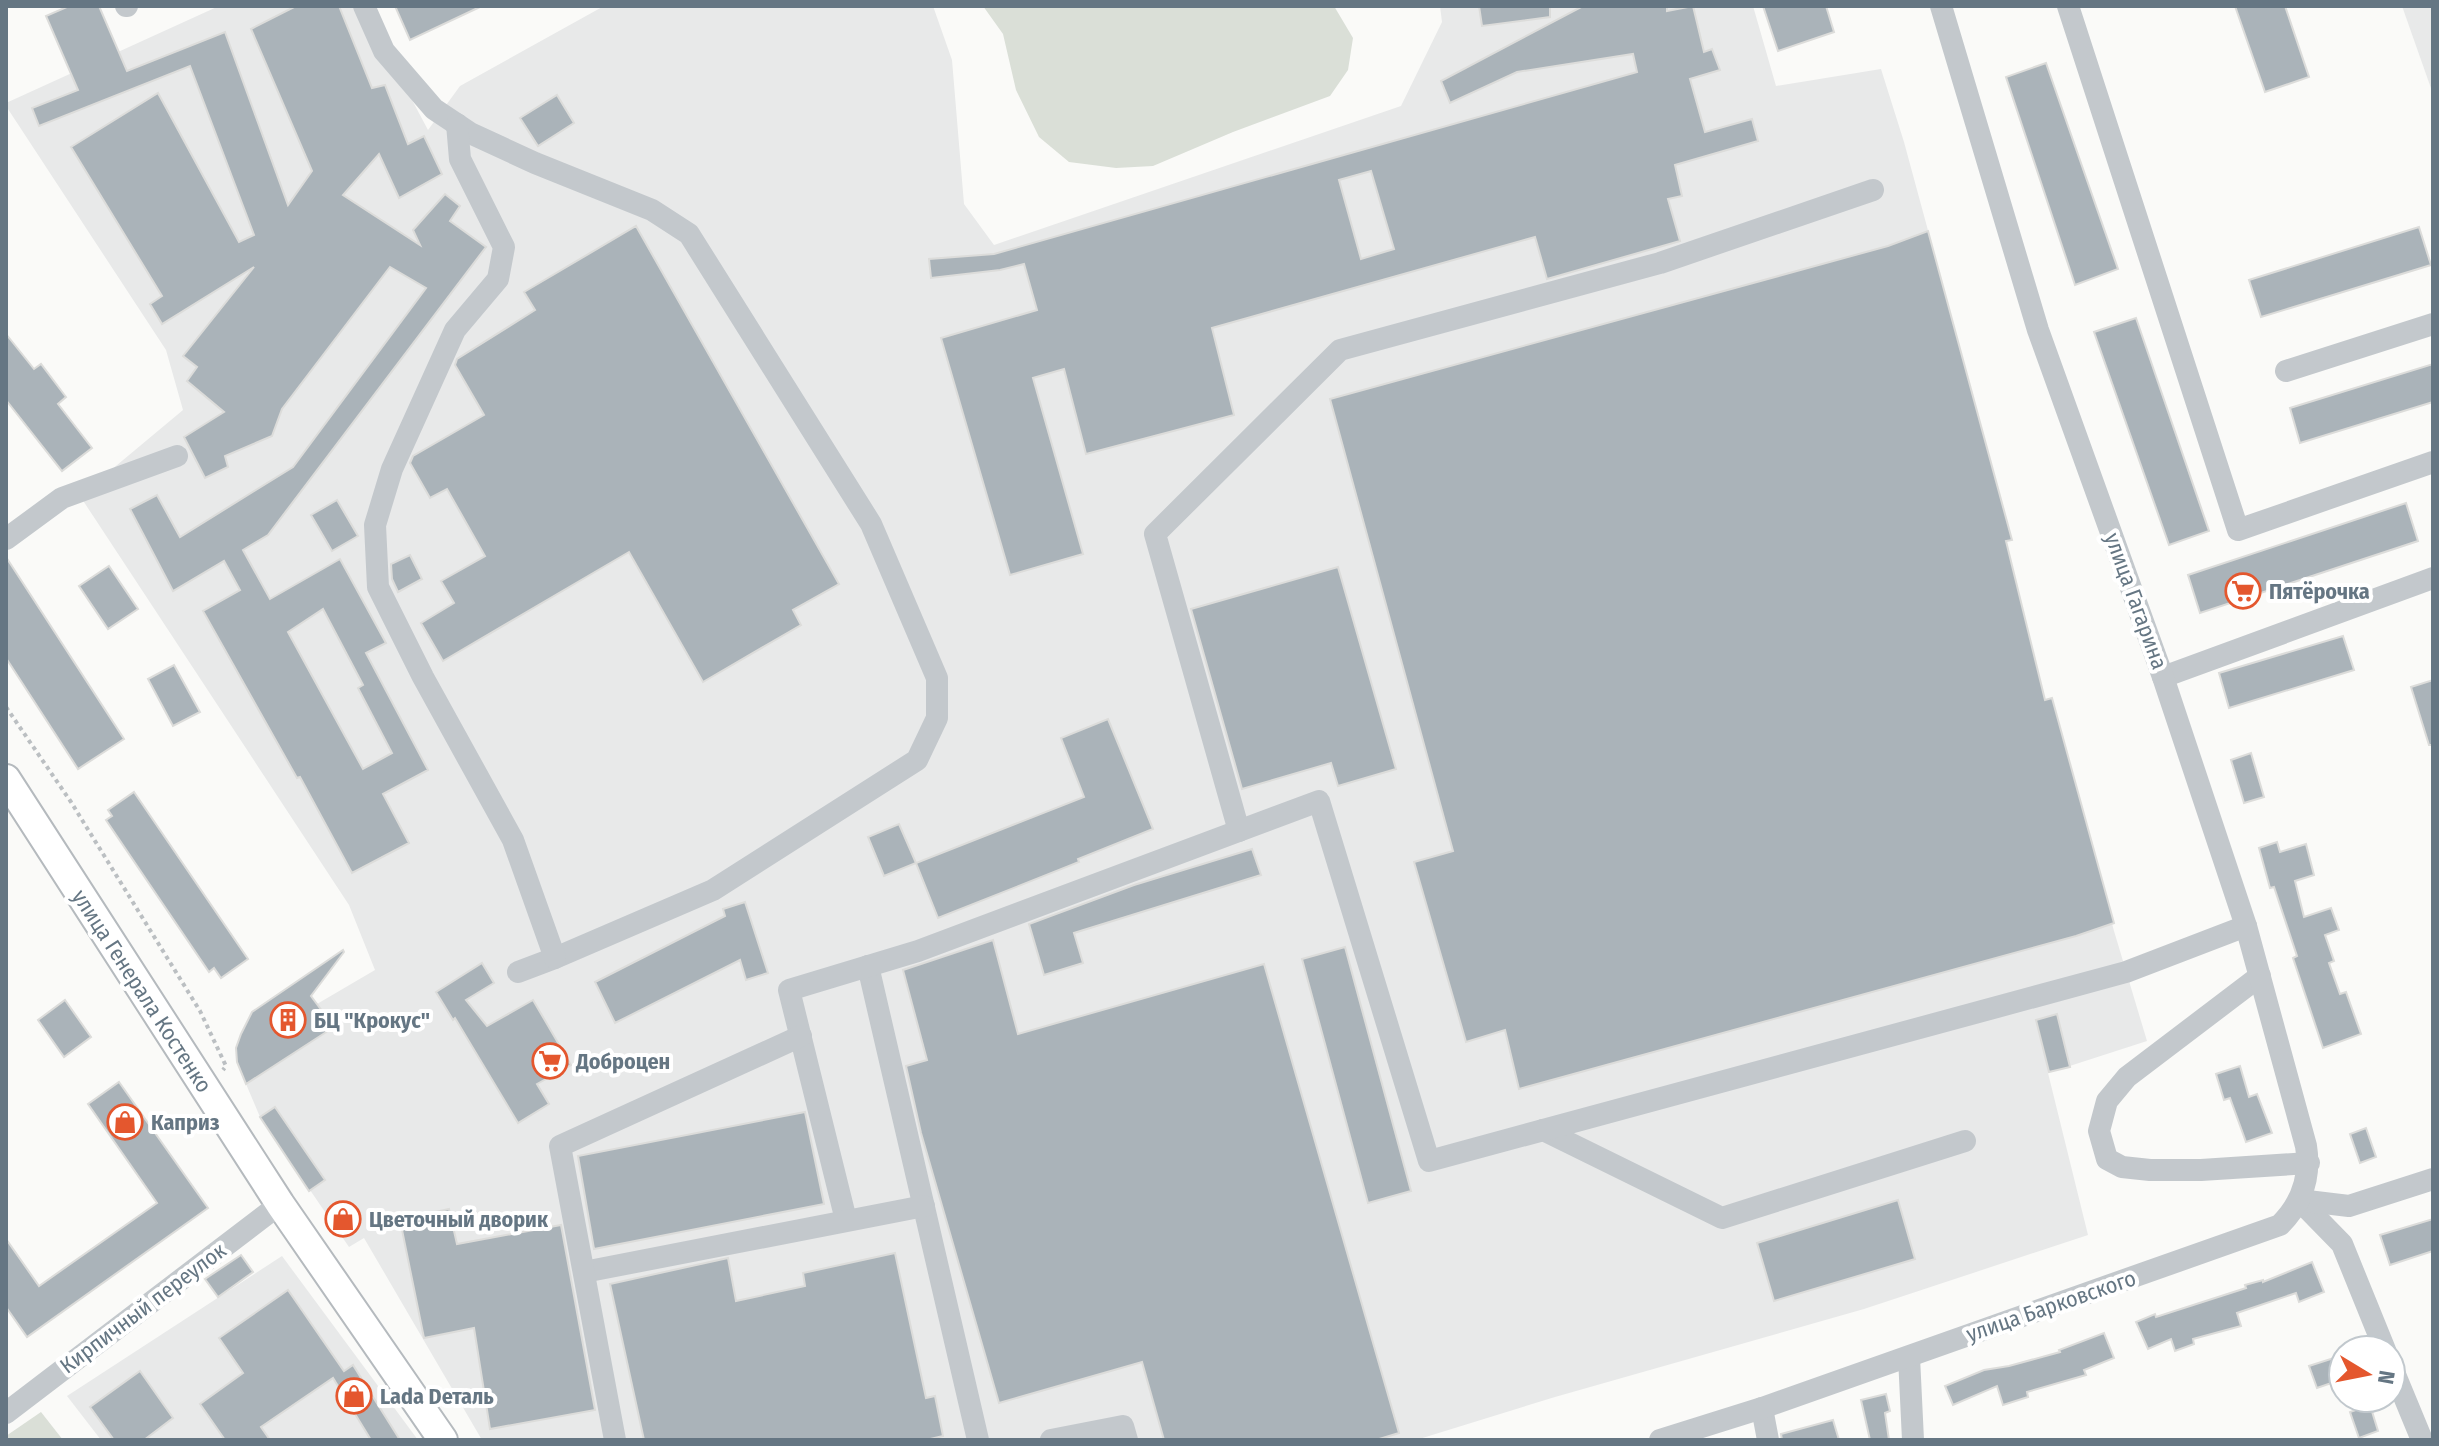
<svg xmlns="http://www.w3.org/2000/svg" width="2439" height="1446" viewBox="0 0 2439 1446" font-family="'Fira Sans Condensed',sans-serif">
<rect width="100%" height="100%" fill="#fafaf8"/>
<g fill="#e8e9e9">
<path d="M219,6H362L428,130L460,86L604,6H933L952,60L964,204L994,245L1401,106L1442,22L1440,6H1753L1776,86L1881,69L1904,142L2012,540L2006,542L2045,700L2052,698L2114,931L2147,1041L2048,1073L2088,1235L1864,1309L1555,1397L1416,1440H482L364,1238L349,1247L260,1117L246,1084L334,1028L317,1004L375,970L349,905L80,496L183,410L166,350L6,106V103Z"/>
<path d="M2402,6H2433V94Z"/>
<path d="M282,1256L418,1440H101L67,1396Z"/>
</g>
<g fill="#dadfd7">
<path d="M983,6H1334L1353,38L1348,70L1330,96L1233,132L1153,166L1116,168L1069,162L1039,137L1016,90L1003,34Z"/>
<path d="M41,1412L63,1440H6V1436Z"/>
</g>
<g fill="#aab3b9" stroke="#dcdcda" stroke-width="2" fill-rule="evenodd">
<path d="M69,6H99L127,71L225,32L288,205L312,171L251,29L296,6H339L372,88L385,85L408,144L424,136L442,174L399,198L379,154L343,195L420,245L413,230L445,194L460,206L450,221L486,247L268,535L243,550L270,599L340,559L386,643L366,653L428,770L383,794L409,843L352,873L300,777L297,778L203,611L240,590L224,561L173,591L130,509L157,495L180,537L293,467L426,288L390,267L282,409L272,436L225,456L228,467L205,478L184,437L224,412L187,381L197,367L183,356L254,267L162,324L150,304L162,296L71,147L158,93L239,242L254,235L190,66L39,126L32,108L78,90L46,16ZM323,609L363,685L358,688L392,753L363,769L288,632Z"/>
<path d="M395,6H482L410,40Z"/>
<path d="M1479,6H1550V17L1482,26Z"/>
<path d="M1583,6H1667V11L1693,6L1704,52L1712,49L1720,70L1690,79L1705,132L1752,119L1758,141L1675,165L1682,196L1668,199L1680,241L1547,279L1535,237L1212,328L1234,415L1086,454L1064,369L1033,378L1083,554L1010,575L941,338L1037,310L1024,264L1000,270L931,278L929,259L994,254L1637,72L1633,54L1517,72L1450,103L1441,81ZM1371,171L1394,249L1361,259L1339,180Z"/>
<path d="M1763,6H1826L1834,32L1778,51Z"/>
<path d="M2235,6H2285L2309,77L2265,92Z"/>
<path d="M2046,63L2118,269L2075,285L2006,77Z"/>
<path d="M557,95L574,123L538,146L520,118Z"/>
<path d="M636,226L839,584L793,610L801,625L703,682L629,552L443,661L421,623L454,603L441,581L485,556L447,489L430,498L410,463L413,456L484,415L455,365L457,359L535,310L524,292Z"/>
<path d="M2419,227L2431,265L2261,317L2249,280Z"/>
<path d="M1928,231L2012,540L2006,541L2045,700L2052,698L2114,923L2076,936L1519,1089L1505,1030L1466,1042L1414,862L1453,851L1330,399L1888,246Z"/>
<path d="M2136,318L2209,531L2169,545L2094,332Z"/>
<path d="M6,334L34,369L41,364L66,397L58,404L92,448L62,471L6,400Z"/>
<path d="M2433,364V402L2300,443L2290,408Z"/>
<path d="M337,500L358,536L332,551L311,515Z"/>
<path d="M2406,503L2418,541L2200,613L2188,575Z"/>
<path d="M410,555L422,579L398,592L392,579L391,564Z"/>
<path d="M6,557L124,739L78,769L6,658Z"/>
<path d="M109,566L138,609L108,629L79,586Z"/>
<path d="M1338,567L1396,769L1338,786L1331,763L1242,789L1191,609Z"/>
<path d="M2343,636L2354,670L2229,708L2219,673Z"/>
<path d="M174,665L200,712L173,726L148,679Z"/>
<path d="M2433,680V745H2429L2411,687Z"/>
<path d="M1108,719L1153,829L1078,859L1079,862L938,918L916,863L1084,797L1061,738Z"/>
<path d="M2251,753L2264,797L2244,803L2231,760Z"/>
<path d="M134,792L248,959L221,978L214,968L209,972L106,820L112,816L108,810Z"/>
<path d="M899,824L916,863L884,876L868,837Z"/>
<path d="M2277,842L2280,852L2306,844L2314,875L2295,881L2304,917L2331,908L2339,930L2325,935L2334,961L2329,963L2340,994L2346,992L2361,1034L2323,1048L2293,958L2297,956L2274,887L2270,888L2259,848Z"/>
<path d="M1252,849L1261,875L1074,933L1083,963L1044,975L1029,924L1134,885Z"/>
<path d="M745,902L768,973L746,980L740,960L615,1023L595,982L725,916L723,909Z"/>
<path d="M993,940L1018,1034L1264,964L1399,1433L1376,1440H1164L1142,1362L999,1403L921,1133L906,1066L927,1060L903,970Z"/>
<path d="M1345,947L1411,1191L1368,1203L1302,959Z"/>
<path d="M343,950L344,952L311,996L334,1027L246,1084L237,1062L236,1048L241,1034L252,1012Z"/>
<path d="M482,963L494,983L466,1000L487,1026L533,1000L571,1065L537,1084L549,1104L518,1123L455,1018L453,1020L436,992Z"/>
<path d="M65,1000L91,1037L64,1057L38,1020Z"/>
<path d="M2057,1014L2070,1067L2049,1072L2036,1020Z"/>
<path d="M2240,1066L2249,1097L2257,1094L2272,1133L2246,1142L2230,1098L2224,1100L2216,1074Z"/>
<path d="M119,1082L208,1208L27,1337L6,1307V1239L39,1286L157,1203L88,1104Z"/>
<path d="M275,1107L325,1180L309,1191L260,1117Z"/>
<path d="M805,1112L824,1204L594,1249L578,1156Z"/>
<path d="M2366,1128L2376,1157L2360,1163L2350,1134Z"/>
<path d="M1898,1200L1915,1259L1774,1301L1757,1243Z"/>
<path d="M449,1209L457,1244L561,1225L595,1410L490,1429L474,1328L424,1338L400,1220Z"/>
<path d="M2433,1219V1251L2390,1265L2380,1235Z"/>
<path d="M895,1253L926,1398L935,1396L943,1436L926,1440H644L610,1284L728,1258L736,1301L805,1286L803,1273Z"/>
<path d="M241,1255L253,1272L218,1297L205,1279Z"/>
<path d="M2312,1262L2324,1292L2299,1302L2296,1293L2237,1313L2241,1326L2193,1339L2194,1344L2175,1351L2171,1339L2148,1349L2136,1322L2155,1314L2156,1317L2246,1288L2245,1285L2263,1280V1282Z"/>
<path d="M288,1290L344,1371L353,1365L400,1440H371L333,1378L261,1427L270,1440H225L200,1404L243,1373L219,1338Z"/>
<path d="M2104,1333L2114,1358L2084,1370L2086,1375L2027,1392L2028,1397L2003,1405L1997,1386L1953,1405L1945,1386L1984,1370L2009,1366L2060,1352L2059,1350Z"/>
<path d="M2343,1355V1379L2317,1388L2309,1366Z"/>
<path d="M140,1371L173,1418L144,1440H114L90,1407Z"/>
<path d="M1886,1394L1890,1411L1885,1413L1889,1440H1870L1861,1400Z"/>
<path d="M2370,1405L2378,1431L2359,1438L2350,1412Z"/>
<path d="M1833,1420L1839,1440H1782L1781,1434Z"/>
</g>
<g fill="none" stroke-linecap="round" stroke-linejoin="round">
<defs>
<path id="major" d="M6,779L280,1204L443,1440"/>
</defs>
<use href="#major" stroke="#b5babe" stroke-width="32"/>
<path stroke="#bbbfc2" stroke-width="4" stroke-dasharray="4 4" stroke-linecap="butt" d="M6,707L71,802L200,1011L226,1066L223,1070"/>
<g stroke="#c3c8cc" stroke-width="22">
<path d="M126,6H127"/>
<path d="M364,6L384,51L434,109L470,133L535,163L652,210L689,234L871,524L937,678V718L917,760L713,890L555,958L518,972"/>
<path d="M2068,6L2238,530L2433,462"/>
<path d="M457,124L460,159L504,247L498,279L455,330L392,469L375,525L378,587L423,677L513,840L555,958"/>
<path d="M2286,371L2433,324"/>
<path d="M6,539L62,498L177,456"/>
<path d="M2163,677L2433,578"/>
<path d="M1239,831L1155,534L1340,350L1660,263L1873,190"/>
<path d="M868,966L978,1440"/>
<path d="M2260,976L2127,1077L2107,1101L2099,1131L2107,1159L2122,1167L2150,1170H2201L2309,1163"/>
<path d="M1543,1130L1722,1218L1965,1141"/>
<path d="M2299,1200L2342,1244L2385,1350"/>
<path d="M2299,1200L2349,1206L2433,1179"/>
<path d="M846,1220L789,990L918,951L1319,801L1429,1161L2126,972L2246,926"/>
<path d="M584,1272L924,1206"/>
<path d="M1909,1357L1913,1440"/>
<path d="M2391,1365L2422,1440"/>
<path d="M1762,1408L1768,1440"/>
<path d="M6,1413L280,1204"/>
<path d="M615,1440L560,1146L801,1036"/>
<path d="M1051,1440L1123,1426L1127,1440"/>
<path d="M1660,1440L1762,1408L2280,1225C2302,1203 2311,1177 2306,1146L2246,926L2163,677L2038,330L1941,6"/>
</g>
<use href="#major" stroke="#fff" stroke-width="28"/>
</g>
<defs>
<symbol id="supermarket-ring" viewBox="-11 -11 22 22"><circle r="9.5" fill="#fff" stroke="#e4572e" stroke-width="1.5"/><path d="M-6-5.5h2.5l.6 2H6L4.5 2H-2.5L-4.4-4H-6ZM-1.5 3.2a1.3 1.3 0 1 0 .1 0ZM3 3.2a1.3 1.3 0 1 0 .1 0Z" fill="#e4572e"/></symbol>
<symbol id="building-ring" viewBox="-11 -11 22 22"><circle r="9.5" fill="#fff" stroke="#e4572e" stroke-width="1.5"/><path d="M-4-6H4V6H1V3H-1V6H-4ZM-2.5-4.3h1.7v1.8h-1.7ZM.8-4.3h1.7v1.8H.8ZM-2.5-1h1.7V.8h-1.7ZM.8-1h1.7V.8H.8Z" fill="#e4572e"/></symbol>
<symbol id="shop-ring" viewBox="-11 -11 22 22"><circle r="9.5" fill="#fff" stroke="#e4572e" stroke-width="1.5"/><path d="M-5-2.5h2.3a2.7 3.5 0 0 1 5.4 0H5L5.5 6h-11ZM-1.5-2.5h3a1.5 2.3 0 0 0-3 0Z" fill="#e4572e"/></symbol>
</defs>
<g fill-rule="evenodd">
<use href="#supermarket-ring" x="2223" y="571" width="40" height="40"/>
<use href="#building-ring" x="268" y="1000" width="40" height="40"/>
<use href="#supermarket-ring" x="530" y="1041" width="40" height="40"/>
<use href="#shop-ring" x="105" y="1102" width="40" height="40"/>
<use href="#shop-ring" x="323" y="1199" width="40" height="40"/>
<use href="#shop-ring" x="334" y="1376" width="40" height="40"/>
</g>
<g text-anchor="middle" dominant-baseline="central" stroke-width="8" stroke-linejoin="round" paint-order="stroke">
<g font-size="22" font-weight="bold" fill="#657683" stroke="#fff" text-anchor="start">
<text x="2269" y="591">Пятёрочка</text>
<text x="314" y="1020">БЦ "Крокус"</text>
<text x="576" y="1061">Доброцен</text>
<text x="151" y="1122">Каприз</text>
<text x="369" y="1219">Цветочный дворик</text>
<text x="380" y="1396">Lada Dеталь</text>
</g>
<g font-size="22" fill="#657683" stroke="#fff">
<text transform="translate(2136 601) rotate(70)">улица Гагарина</text>
<text transform="translate(142 991) rotate(57)">улица Генерала Костенко</text>
<text transform="translate(2051 1306) rotate(-19)">улица Барковского</text>
<text transform="translate(143 1308) rotate(-37)">Кирпичный переулок</text>
</g>
</g>
<rect width="2439" height="1446" fill="none" stroke="#657683" stroke-width="16"/>
<g transform="translate(2367 1374) rotate(100)"><circle r="38" fill="#ffffff" stroke="#c1c8cd" stroke-width="2"/>
<path d="M0-6L14 30L0 20L-14 30Z" fill="#e4572e"/>
<text y="-12" font-size="22" font-weight="bold" text-anchor="middle" fill="#657683">N</text>
</g>
</svg>
